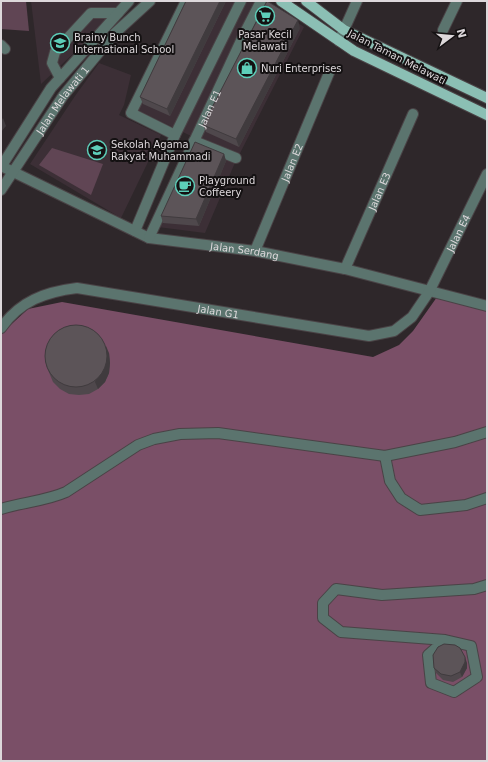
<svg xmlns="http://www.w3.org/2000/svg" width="488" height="762" viewBox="0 0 488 762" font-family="'DejaVu Sans',sans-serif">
<rect width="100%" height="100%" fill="#2e272a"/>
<g fill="#3c2f36">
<path d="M31,1H129L41,84Z"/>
<path d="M181,1H265L304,27L234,165L205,233L150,226L191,136L129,106Z"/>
<path d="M99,63L131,75L124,105L119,115L161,135L121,218L30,164L75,96Z"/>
</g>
<g fill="#604554">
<path d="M1,1H26L29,31L1,29Z"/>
<path d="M52,148L103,164L91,195L39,165Z"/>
</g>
<path fill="#7a4f67" d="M437,297L487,307V761H1V335L4,331L28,309L62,302L373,357L399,345L413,331Z"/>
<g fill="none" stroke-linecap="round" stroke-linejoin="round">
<defs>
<g id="minor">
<path d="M443,30L457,1"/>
<path d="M339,41L357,1"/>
<path d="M1,45L5,49"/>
<path d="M60,78L52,63L55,52L91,13H118"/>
<path d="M175,135L131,113L186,1"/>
<path d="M194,141L236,158"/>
<path id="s1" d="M1,166L149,238L255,251L345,269L487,306"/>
<path d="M1,167L51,88L129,1"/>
<path id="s2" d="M1,190L63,96L115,33L150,1"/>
<path d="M135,231L175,135L241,1"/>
<path id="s3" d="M149,238L244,34L261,1"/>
<path id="s4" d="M255,251L329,73"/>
<path id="s5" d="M345,269L413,114"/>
<path id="s6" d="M1,328C20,301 45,292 77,288L369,336L394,331L412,317L429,292L487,174"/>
<path d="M385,456L390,481L401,498L420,510L466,505L487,498"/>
<path d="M1,509C23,502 46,501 66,492L138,445L154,439L180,434L218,433L385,456L455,442L487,432"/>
<path d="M445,640L428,655L431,683L454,692L477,677L471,646L445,640L341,632L323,618V603L336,589L382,595L474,589L487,585"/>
</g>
<g id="major">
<path d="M281,1L354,51L487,115"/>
<path d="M306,1L344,30L487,98"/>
</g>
</defs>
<use href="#minor" stroke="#4a4346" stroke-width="12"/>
<use href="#major" stroke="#4a4346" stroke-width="12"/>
<use href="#minor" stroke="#5b746e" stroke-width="10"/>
<use href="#major" stroke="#8bbfb4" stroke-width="10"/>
</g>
<g fill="#4f484c">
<path d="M186,1H226L170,116L143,104L140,97Z"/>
<path d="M300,28L239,147L206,132L203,125Z"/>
<path d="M224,154L226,161L199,226L163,223L161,216Z"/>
<path d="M109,353L110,363L109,373L105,382L98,389L89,394L79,395L69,394L60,389L53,382L46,365Z"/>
<path d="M467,663V668L462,677L453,682L443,680L436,673L434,668Z"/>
</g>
<g fill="#403b3e">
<path d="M220,1H226L170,116L167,109Z"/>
<path d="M298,20L300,28L239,147L236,139Z"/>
<path d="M3,118L6,126L1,132V121Z"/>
<path d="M224,154L226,161L199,226L196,219Z"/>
<path d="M106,346L109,353L110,363L109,373L105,382L98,389L95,382Z"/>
<path d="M465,657L467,663V668L462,677L460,672Z"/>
</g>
<g fill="#5c5458" stroke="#403b3e">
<path d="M186,1H220L167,109L140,97Z"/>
<path d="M267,1L298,20L236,139L203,125Z"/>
<path d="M195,142L224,154L196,219L161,216Z"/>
<circle cx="76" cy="356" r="31"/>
<path d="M444,644L455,645L460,648L465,657V662L460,672L451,676L441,674L434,668L433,655L438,647Z"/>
</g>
<defs>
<symbol id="supermarket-ring" viewBox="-11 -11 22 22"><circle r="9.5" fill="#141112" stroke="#5dceb9" stroke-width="1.5"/><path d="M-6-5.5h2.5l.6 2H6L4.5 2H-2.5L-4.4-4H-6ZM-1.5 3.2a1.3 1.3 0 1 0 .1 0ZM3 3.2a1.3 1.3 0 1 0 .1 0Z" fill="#5dceb9"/></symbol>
<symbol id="school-ring" viewBox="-11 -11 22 22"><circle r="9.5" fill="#141112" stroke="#5dceb9" stroke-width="1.5"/><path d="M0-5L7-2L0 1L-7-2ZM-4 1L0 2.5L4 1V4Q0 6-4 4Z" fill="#5dceb9"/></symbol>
<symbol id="shop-ring" viewBox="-11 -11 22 22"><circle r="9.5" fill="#141112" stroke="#5dceb9" stroke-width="1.5"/><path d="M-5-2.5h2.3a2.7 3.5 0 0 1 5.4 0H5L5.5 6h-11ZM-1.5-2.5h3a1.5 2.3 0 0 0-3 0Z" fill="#5dceb9"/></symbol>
<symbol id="cafe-ring" viewBox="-11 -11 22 22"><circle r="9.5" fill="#141112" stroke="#5dceb9" stroke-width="1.5"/><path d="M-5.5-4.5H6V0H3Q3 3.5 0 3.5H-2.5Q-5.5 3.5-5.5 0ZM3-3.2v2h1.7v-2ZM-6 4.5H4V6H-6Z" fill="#5dceb9"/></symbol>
</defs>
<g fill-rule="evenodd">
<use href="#supermarket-ring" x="254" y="5" width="22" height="22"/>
<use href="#school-ring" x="49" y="32" width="22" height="22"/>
<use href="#shop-ring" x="236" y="57" width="22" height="22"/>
<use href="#school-ring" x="86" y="139" width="22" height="22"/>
<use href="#cafe-ring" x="174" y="175" width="22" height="22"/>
</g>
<g text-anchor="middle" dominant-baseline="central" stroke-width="4" stroke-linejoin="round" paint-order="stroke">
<g font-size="10" fill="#ddd8db" stroke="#141112" text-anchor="start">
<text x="265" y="34" text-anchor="middle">Pasar Kecil<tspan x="265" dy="12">Melawati</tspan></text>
<text x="74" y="37">Brainy Bunch<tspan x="74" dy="12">International School</tspan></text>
<text x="261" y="68">Nuri Enterprises</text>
<text x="111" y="144">Sekolah Agama<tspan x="111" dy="12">Rakyat Muhammadi</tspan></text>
<text x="199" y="180">Playground<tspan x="199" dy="12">Coffeery</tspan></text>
</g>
<g font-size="10" fill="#ddd8db" stroke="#141112">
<text transform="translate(397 57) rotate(27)">Jalan Taman Melawati</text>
<text stroke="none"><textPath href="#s2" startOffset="109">Jalan Melawati 1</textPath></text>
<text stroke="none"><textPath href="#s3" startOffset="143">Jalan E1</textPath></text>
<text stroke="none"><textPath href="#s4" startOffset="96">Jalan E2</textPath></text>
<text stroke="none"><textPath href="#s5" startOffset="85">Jalan E3</textPath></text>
<text stroke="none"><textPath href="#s6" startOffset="529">Jalan E4</textPath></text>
<text stroke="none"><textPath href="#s1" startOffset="261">Jalan Serdang</textPath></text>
<text stroke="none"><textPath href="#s6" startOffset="232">Jalan G1</textPath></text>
</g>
</g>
<rect width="488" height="762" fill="none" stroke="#ddd8db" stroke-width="4"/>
<g transform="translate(452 36) rotate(74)" stroke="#141112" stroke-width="3" paint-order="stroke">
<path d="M0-3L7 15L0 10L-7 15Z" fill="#ddd8db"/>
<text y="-6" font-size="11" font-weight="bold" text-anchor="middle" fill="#ddd8db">N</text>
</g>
</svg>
